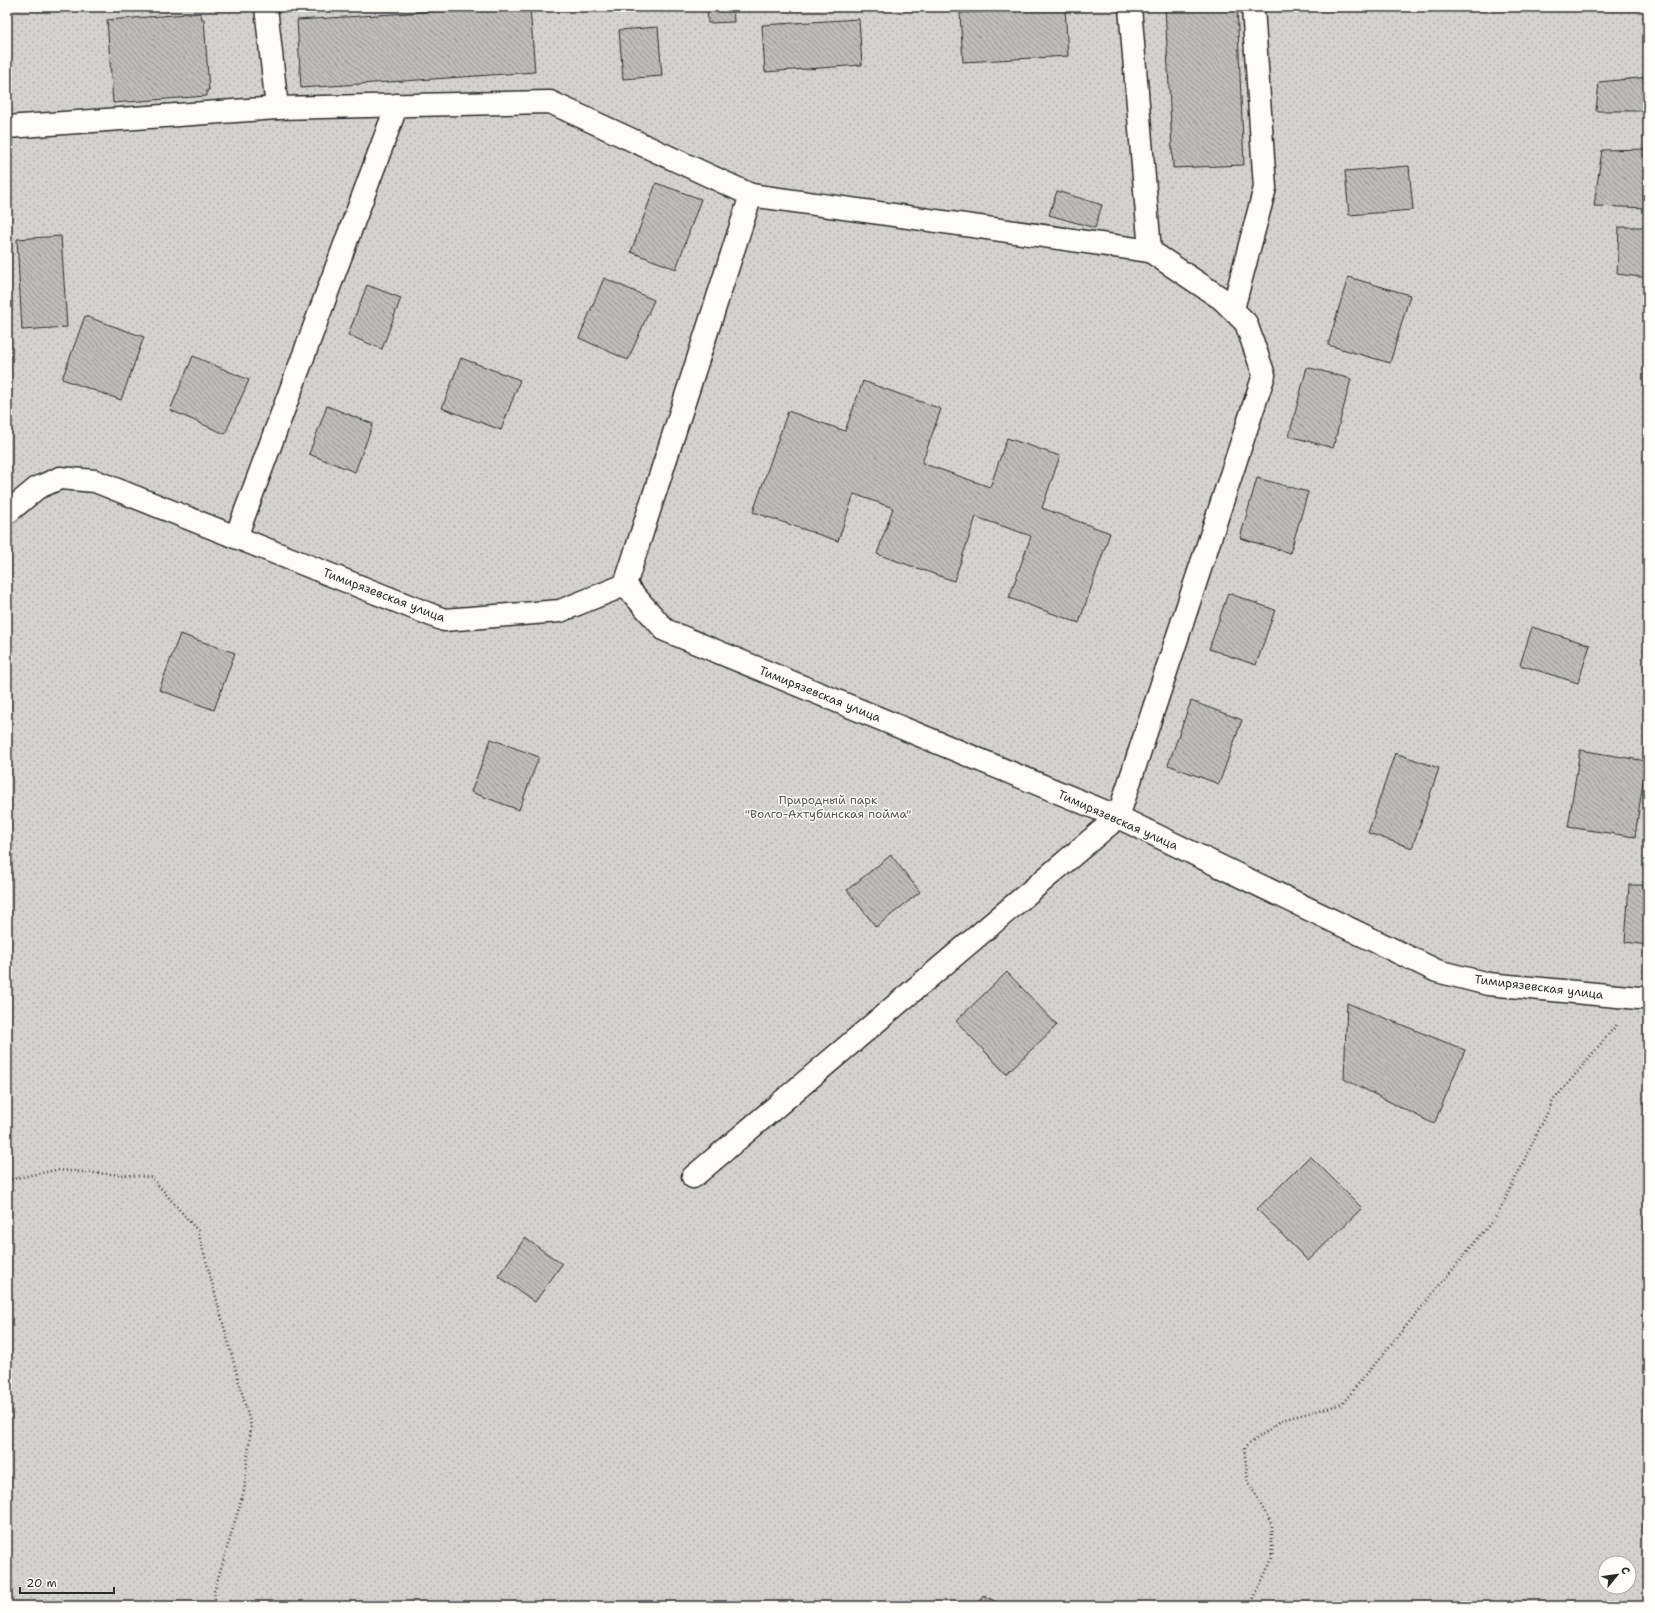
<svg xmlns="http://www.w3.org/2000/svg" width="1655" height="1613" viewBox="0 0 1655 1613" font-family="'Shantell Sans',sans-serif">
<defs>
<pattern id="park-dots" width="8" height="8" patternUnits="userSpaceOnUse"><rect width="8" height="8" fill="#d3d2cf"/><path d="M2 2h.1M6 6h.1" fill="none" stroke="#b5b4b2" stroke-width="1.8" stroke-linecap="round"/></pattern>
<pattern id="building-back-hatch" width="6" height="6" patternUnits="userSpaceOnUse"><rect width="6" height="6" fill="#bdbcb8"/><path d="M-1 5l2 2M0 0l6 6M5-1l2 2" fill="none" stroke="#9a9996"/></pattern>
</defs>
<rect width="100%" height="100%" fill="#f0efeb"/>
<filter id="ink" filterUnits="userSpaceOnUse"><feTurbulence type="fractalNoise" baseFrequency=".025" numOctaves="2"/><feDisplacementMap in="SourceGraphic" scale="8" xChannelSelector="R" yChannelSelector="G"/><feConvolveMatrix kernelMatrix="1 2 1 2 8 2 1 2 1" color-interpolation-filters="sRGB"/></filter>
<g filter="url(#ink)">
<path fill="url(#park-dots)" stroke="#7f7e7d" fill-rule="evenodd" d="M7,7H1648V1606H7ZM1605,1563H1629V1587H1605Z"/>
<g fill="url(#building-back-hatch)" stroke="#2b2b2b">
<path d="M505,7H530L535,72L301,88L297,20Z"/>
<path d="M707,7H733L734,22L708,23Z"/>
<path d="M1065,7L1068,56L963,62L960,13Z"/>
<path d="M1165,7H1237L1244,165L1173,168Z"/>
<path d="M201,13L202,19H204L209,90H207V96L113,103L107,20Z"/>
<path d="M859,19L862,65L765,72L762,25Z"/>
<path d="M658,27L662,76L623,79L619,30Z"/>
<path d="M1648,77V111H1596L1599,82Z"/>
<path d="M1648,149V208L1594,206L1602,150Z"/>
<path d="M1409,166L1413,210L1349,215L1345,171Z"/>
<path d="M656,183L701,199L676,269L631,252Z"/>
<path d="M1057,191L1102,205L1095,228L1049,215Z"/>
<path d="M1619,227H1648V278L1617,274Z"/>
<path d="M61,236L67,327L22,330L17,239Z"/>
<path d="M1348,277L1410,295L1390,363L1328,345Z"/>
<path d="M604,278L654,300L628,360L579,338Z"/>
<path d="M367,285L401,298L382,349L348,335Z"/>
<path d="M85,316L144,337L121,400L62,379Z"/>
<path d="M193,356L249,380L225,434L170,410Z"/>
<path d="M461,358L520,380L501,430L442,408Z"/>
<path d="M1307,367L1351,379L1333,448L1289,436Z"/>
<path d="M863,381L941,409L922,463L990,487L1007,438L1060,456L1042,508L1110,533L1079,623L1009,598L1031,536L976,517L954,581L877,554L893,508L854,494L838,541L753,512L788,411L845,431Z"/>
<path d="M327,406L373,424L355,472L309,454Z"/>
<path d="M1257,478L1308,492L1290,553L1240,538Z"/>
<path d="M1228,593L1275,610L1256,665L1209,649Z"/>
<path d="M1532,627L1590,645L1578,683L1520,665Z"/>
<path d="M180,634L235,653L214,710L159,690Z"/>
<path d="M1191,701L1242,720L1219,784L1168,765Z"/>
<path d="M491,739L539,757L519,810L471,792Z"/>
<path d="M1580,750L1646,761L1635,837L1568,827Z"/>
<path d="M1395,753L1439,768L1412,848L1368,833Z"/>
<path d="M891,855L920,892L876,927L847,890Z"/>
<path d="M1629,885H1648V945L1625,942Z"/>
<path d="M1007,972L1057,1025L1006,1074L956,1021Z"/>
<path d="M1347,1003L1465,1050L1434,1124L1344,1079Z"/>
<path d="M1310,1156L1362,1208L1308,1261L1257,1209Z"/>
<path d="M525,1238L562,1264L535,1302L498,1276Z"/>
<path d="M984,1595L1003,1606H977Z"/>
</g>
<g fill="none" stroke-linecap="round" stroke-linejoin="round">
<defs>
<g id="minor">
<path d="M266,7L277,108"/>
<path d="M1130,7L1150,251"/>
<path d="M7,127L277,108L550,102L751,195L1150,251L1222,299L1246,323L1264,375L1118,817L693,1177"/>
<path d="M1233,309L1265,188L1253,7"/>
<path d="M7,513L37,488L60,478L95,481L444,620L560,611L625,585L665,630L1118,817L1437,971L1488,984L1639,998H1648"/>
<path d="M236,537L397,105"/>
<path d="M625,585L751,195"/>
</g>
</defs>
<use href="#minor" stroke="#2b2b2b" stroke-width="25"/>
<g stroke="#2b2b2b" stroke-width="2.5" stroke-dasharray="1 3" stroke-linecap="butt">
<path d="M7,1180L56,1170L151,1177L198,1231L251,1426L244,1491L214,1592L216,1606"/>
<path d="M1250,1606L1272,1559V1525L1248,1481L1244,1448L1282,1420L1342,1404L1498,1214L1553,1101L1618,1023"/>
</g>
<use href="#minor" stroke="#fdfcf7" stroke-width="22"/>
</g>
</g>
<g text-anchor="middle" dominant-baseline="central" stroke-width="3" stroke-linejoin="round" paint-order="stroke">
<g font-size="12" fill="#2b2b2b" stroke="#fdfcf7">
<text transform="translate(384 595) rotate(21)">Тимирязевская улица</text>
<text transform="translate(820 694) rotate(22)">Тимирязевская улица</text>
<text transform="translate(1118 820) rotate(24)">Тимирязевская улица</text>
<text transform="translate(1539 987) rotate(7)">Тимирязевская улица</text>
</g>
<g font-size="12" fill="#555554" stroke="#fdfcf7">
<text x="828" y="800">Природный парк<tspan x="828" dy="14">"Волго-Ахтубинская пойма"</tspan></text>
</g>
</g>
<rect width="1655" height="1613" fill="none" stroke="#fdfcf7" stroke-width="24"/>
<rect x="12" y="12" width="1631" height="1589" fill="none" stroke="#2b2b2b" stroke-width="1.5" filter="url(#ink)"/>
<g transform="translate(1617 1575) rotate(61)"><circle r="19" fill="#fdfcf7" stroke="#a9a8a5"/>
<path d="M0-3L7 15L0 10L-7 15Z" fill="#2b2b2b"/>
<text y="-6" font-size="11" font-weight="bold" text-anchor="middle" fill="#2b2b2b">С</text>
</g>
<path d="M20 1587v6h94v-6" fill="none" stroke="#2b2b2b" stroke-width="2"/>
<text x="26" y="1587" font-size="12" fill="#2b2b2b" stroke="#fdfcf7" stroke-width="3" paint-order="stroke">20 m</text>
</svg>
